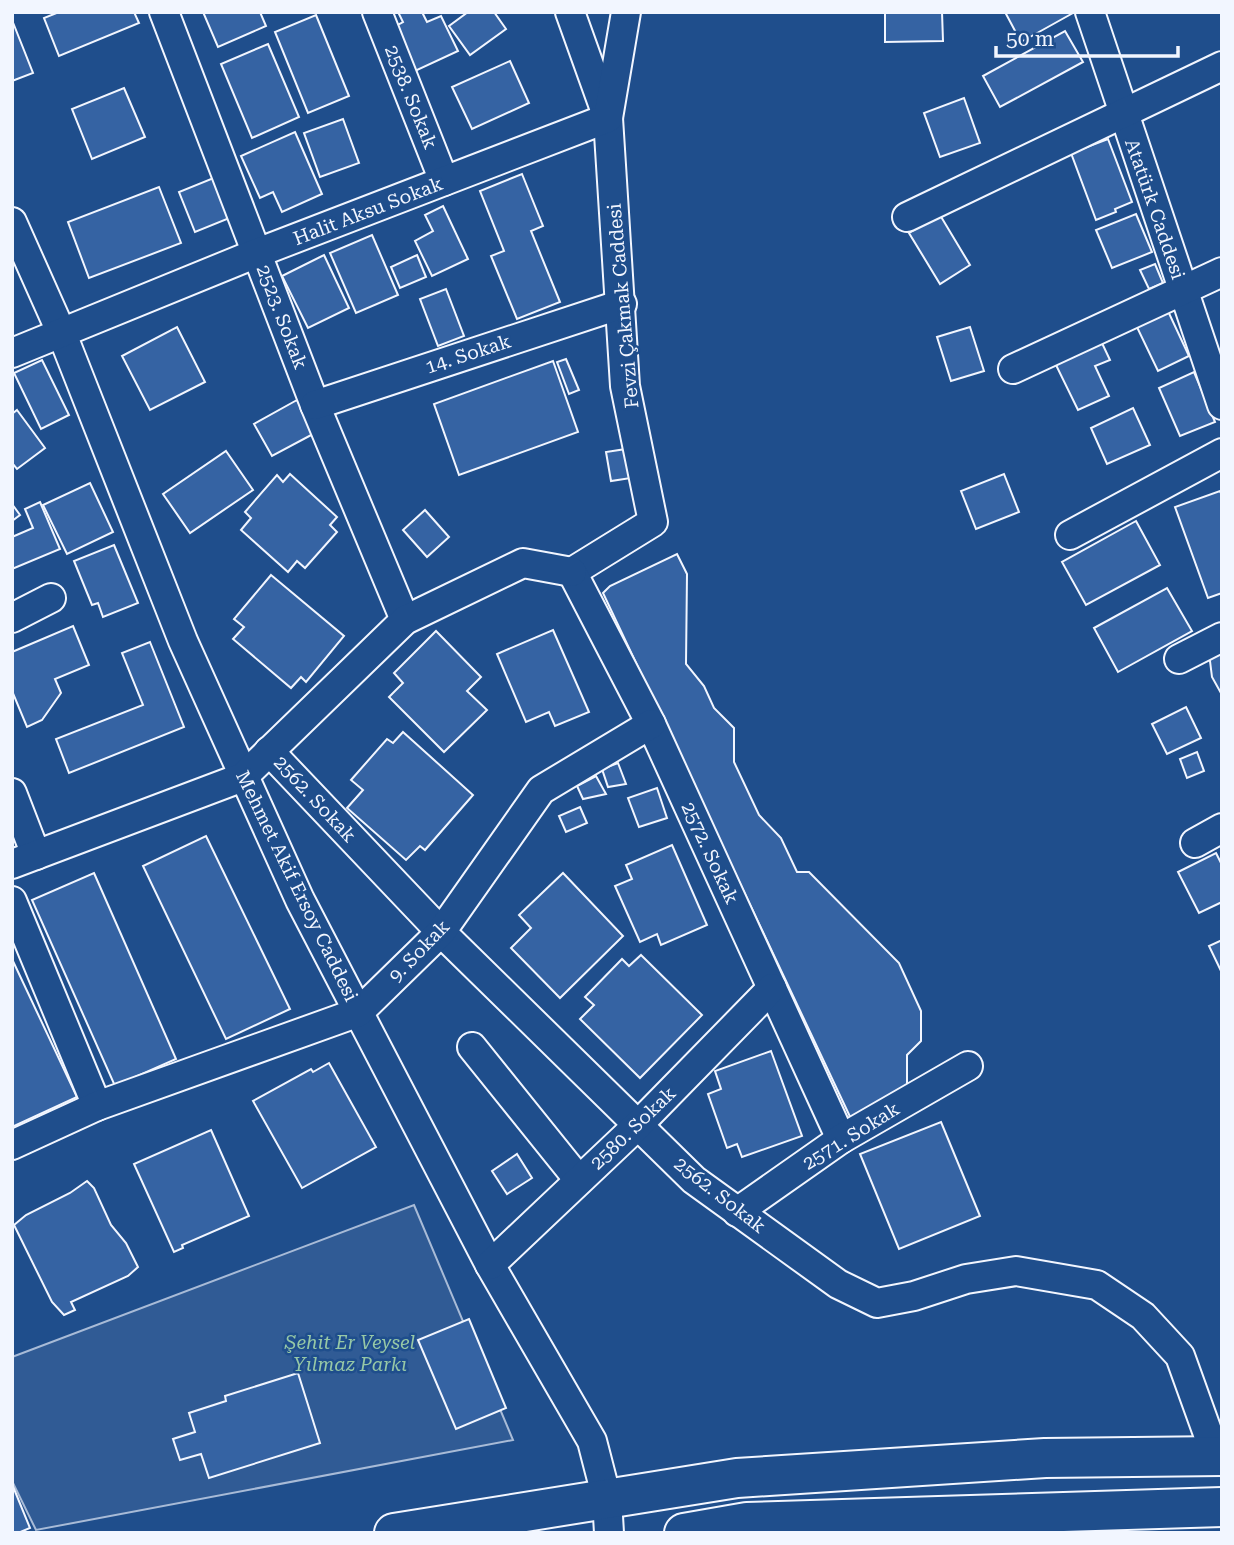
<svg xmlns="http://www.w3.org/2000/svg" width="1234" height="1545" viewBox="0 0 1234 1545" font-family="'Roboto Serif',serif">
<rect width="100%" height="100%" fill="#1f4e8c"/>
<path fill="#305b95" stroke="#a8bbd7" stroke-width="2" d="M414,1205L513,1440L36,1530L12,1481V1357Z"/>
<g fill="#3563a3" stroke="#f2f6ff" stroke-width="2">
<path d="M59,12H134L139,23L59,56L44,18Z"/>
<path d="M203,12H260L266,26L218,47Z"/>
<path d="M398,12H426L423,14L427,22L441,16L458,51L415,71L394,27L403,22Z"/>
<path d="M468,12H494L506,29L470,55L449,26Z"/>
<path d="M885,12H942L943,41L885,42Z"/>
<path d="M1005,12H1073V13L1021,42Z"/>
<path d="M316,15L349,96L308,113L275,32Z"/>
<path d="M12,20L33,73L12,81Z"/>
<path d="M1065,31L1083,62L1000,107L983,76Z"/>
<path d="M268,44L299,117L252,138L221,64Z"/>
<path d="M510,61L529,103L472,129L452,87Z"/>
<path d="M124,88L145,137L92,159L72,109Z"/>
<path d="M964,98L980,143L940,157L924,113Z"/>
<path d="M343,119L359,163L320,177L304,133Z"/>
<path d="M295,132L322,194L282,212L273,192L260,198L241,156Z"/>
<path d="M1108,139L1132,202L1115,209L1116,212L1096,220L1071,153Z"/>
<path d="M522,174L543,226L531,231L560,302L517,319L491,256L504,251L480,191Z"/>
<path d="M216,177L232,217L195,232L179,192Z"/>
<path d="M159,187L181,243L89,278L68,222Z"/>
<path d="M443,206L468,259L432,276L415,241L433,231L425,215Z"/>
<path d="M1136,214L1152,252L1112,268L1096,230Z"/>
<path d="M940,215L970,265L940,284L909,233Z"/>
<path d="M372,235L398,295L356,313L330,253Z"/>
<path d="M324,255L349,308L308,328L282,276Z"/>
<path d="M417,255L426,277L400,288L391,267Z"/>
<path d="M1155,264L1163,283L1149,289L1140,270Z"/>
<path d="M446,289L464,336L438,346L420,299Z"/>
<path d="M1167,309L1189,356L1158,371L1135,323Z"/>
<path d="M177,327L205,382L150,410L122,356Z"/>
<path d="M970,327L984,371L951,381L937,337Z"/>
<path d="M1101,341L1110,360L1095,366L1109,396L1078,410L1055,363Z"/>
<path d="M566,359L579,390L569,394L557,362Z"/>
<path d="M42,360L69,415L41,429L14,373Z"/>
<path d="M553,361L578,432L459,475L434,404Z"/>
<path d="M1194,372L1215,422L1180,436L1159,388Z"/>
<path d="M297,400L315,433L272,456L254,424Z"/>
<path d="M1133,408L1150,445L1107,464L1091,428Z"/>
<path d="M17,410L45,448L17,469L12,463V414Z"/>
<path d="M626,449L631,478L611,481L606,452Z"/>
<path d="M226,451L253,490L190,533L163,494Z"/>
<path d="M290,474L337,517L330,525L337,532L305,568L297,561L288,572L241,530L251,518L245,512L277,475L283,482Z"/>
<path d="M1004,474L1019,512L976,529L961,491Z"/>
<path d="M90,483L113,532L67,554L43,505Z"/>
<path d="M1220,491L1222,496V593L1208,598L1175,507Z"/>
<path d="M40,502L60,549L12,569V537L33,528L25,509Z"/>
<path d="M12,504L20,515L12,521Z"/>
<path d="M425,510L449,537L427,557L403,530Z"/>
<path d="M1136,521L1160,565L1086,605L1062,562Z"/>
<path d="M114,545L138,603L103,617L98,603L92,605L74,561Z"/>
<path d="M677,554L687,574L686,664L704,686L714,708L734,728V762L759,815L781,838L797,872H809L899,963L921,1011V1041L907,1055V1094L853,1123L603,593L610,586Z"/>
<path d="M271,575L344,636L306,682L301,677L291,688L233,639L244,627L234,619Z"/>
<path d="M1167,588L1192,631L1118,672L1094,628Z"/>
<path d="M73,626L89,665L55,679L61,693L42,720L27,727L12,691V652Z"/>
<path d="M553,630L589,712L555,726L549,712L526,722L497,654Z"/>
<path d="M436,631L481,677L467,691L487,710L444,752L389,697L403,683L394,673Z"/>
<path d="M150,642L184,727L69,773L56,739L143,705L122,653Z"/>
<path d="M1222,646V695L1212,677L1209,653Z"/>
<path d="M1186,707L1201,738L1167,754L1152,724Z"/>
<path d="M403,732L473,795L425,850L420,846L406,860L347,808L363,790L351,780L387,739L393,743Z"/>
<path d="M1197,752L1204,771L1187,778L1180,759Z"/>
<path d="M618,763L626,784L608,787L602,769Z"/>
<path d="M596,776L606,794L583,799L577,786Z"/>
<path d="M657,788L667,818L639,827L628,798Z"/>
<path d="M580,807L587,823L566,832L559,816Z"/>
<path d="M206,836L290,1009L226,1039L143,866Z"/>
<path d="M672,845L707,925L661,945L657,934L640,942L615,886L632,879L626,865Z"/>
<path d="M1216,853L1222,865V902L1199,913L1178,872Z"/>
<path d="M94,873L176,1059L115,1086L32,900Z"/>
<path d="M563,873L623,936L560,998L511,948L531,928L519,915Z"/>
<path d="M1222,940V973L1209,946Z"/>
<path d="M641,955L702,1015L640,1078L580,1019L594,1005L585,997L622,959L629,966Z"/>
<path d="M12,959L77,1097L12,1127Z"/>
<path d="M771,1051L802,1136L742,1157L737,1144L727,1148L708,1094L721,1089L715,1071Z"/>
<path d="M329,1063L376,1147L302,1188L253,1101L311,1069L313,1072Z"/>
<path d="M941,1122L980,1216L899,1249L860,1154Z"/>
<path d="M211,1130L249,1216L182,1245L183,1248L174,1252L134,1164Z"/>
<path d="M517,1154L532,1178L507,1194L492,1171Z"/>
<path d="M87,1181L94,1188L111,1225L126,1243L138,1267L128,1276L71,1302L75,1310L64,1315L52,1302L14,1225L26,1215L70,1193Z"/>
<path d="M469,1319L506,1408L456,1429L418,1340Z"/>
<path d="M298,1373L320,1443L209,1478L201,1454L180,1460L173,1439L195,1432L189,1413L226,1401L225,1396Z"/>
<path d="M12,1484L30,1528L18,1533H12Z"/>
</g>
<g fill="none" stroke-linecap="round" stroke-linejoin="round">
<defs>
<g id="minor">
<path d="M164,12L315,405L405,620"/>
<path d="M377,12L444,181"/>
<path d="M570,12L608,118L625,386L653,522L572,572"/>
<path d="M1090,12L1222,405"/>
<path d="M907,217L1222,66"/>
<path d="M12,222L62,334L183,641L300,900L490,1265L592,1441L607,1499L609,1533"/>
<path d="M12,353L257,253L608,118L626,12"/>
<path d="M1013,369L1222,272"/>
<path d="M315,405L622,304"/>
<path d="M1070,535L1222,453"/>
<path d="M572,572L651,724L841,1139"/>
<path d="M12,618L51,598"/>
<path d="M1179,659L1222,637"/>
<path d="M269,751L441,932L694,1180L838,1284L877,1303L914,1296L966,1279L1016,1271L1097,1285L1143,1316L1180,1356L1216,1456"/>
<path d="M12,793L36,855"/>
<path d="M1195,843L1222,828"/>
<path d="M12,864L243,777L405,620L523,563L572,572"/>
<path d="M12,901L97,1106"/>
<path d="M472,1047L579,1180"/>
<path d="M12,1145L97,1106L359,1012L441,932L541,790L651,724"/>
<path d="M737,1212L841,1139L968,1066"/>
<path d="M490,1265L638,1125L772,988"/>
</g>
<g id="highway">
<path d="M394,1533L737,1478L1045,1458L1222,1456"/>
<path d="M684,1533L747,1522L1222,1507"/>
</g>
</defs>
<use href="#minor" stroke="#f2f6ff" stroke-width="32"/>
<use href="#highway" stroke="#f2f6ff" stroke-width="42"/>
<use href="#minor" stroke="#1f4e8c" stroke-width="28"/>
<use href="#highway" stroke="#1f4e8c" stroke-width="38"/>
</g>
<g text-anchor="middle" dominant-baseline="central" stroke-width="5" stroke-linejoin="round" paint-order="stroke">
<g font-size="19" fill="#f2f6ff" stroke="#1f4e8c">
<text transform="translate(411 97) rotate(68)">2538. Sokak</text>
<text transform="translate(1155 209) rotate(71)">Atatürk Caddesi</text>
<text transform="translate(368 211) rotate(-21)">Halit Aksu Sokak</text>
<text transform="translate(623 306) rotate(-95)">Fevzi Çakmak Caddesi</text>
<text transform="translate(282 317) rotate(69)">2523. Sokak</text>
<text transform="translate(468 354) rotate(-18)">14. Sokak</text>
<text transform="translate(315 799) rotate(47)">2562. Sokak</text>
<text transform="translate(710 853) rotate(65)">2572. Sokak</text>
<text transform="translate(297 886) rotate(64)">Mehmet Akif Ersoy Caddesi</text>
<text transform="translate(419 951) rotate(-46)">9. Sokak</text>
<text transform="translate(633 1128) rotate(-44)">2580. Sokak</text>
<text transform="translate(851 1136) rotate(-32)">2571. Sokak</text>
<text transform="translate(720 1195) rotate(38)">2562. Sokak</text>
</g>
<g font-size="19" font-style="italic" fill="#97c8a6" stroke="#1f4e8c">
<text x="350" y="1342">Şehit Er Veysel<tspan x="350" dy="22">Yılmaz Parkı</tspan></text>
</g>
</g>
<rect width="1234" height="1545" fill="none" stroke="#f2f6ff" stroke-width="28"/>
<path d="M996 46v10h182v-10" fill="none" stroke="#f2f6ff" stroke-width="3.5"/>
<text x="1006" y="46" font-size="21" fill="#f2f6ff" stroke="#1f4e8c" stroke-width="5" paint-order="stroke">50 m</text>
</svg>
